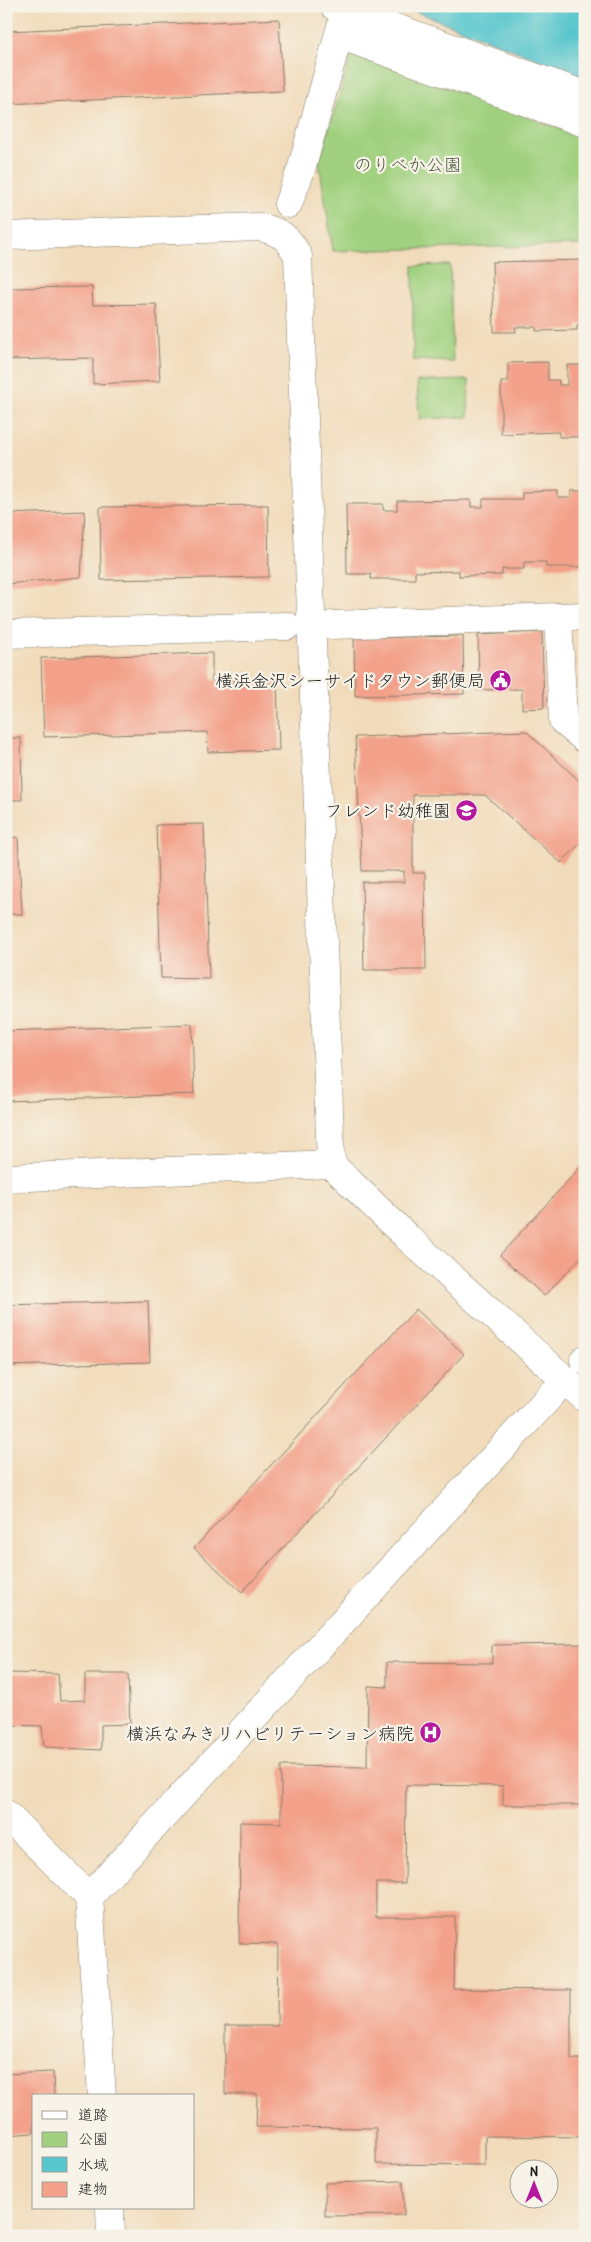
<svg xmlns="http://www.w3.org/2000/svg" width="591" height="2242" viewBox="0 0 591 2242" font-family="'Patrick Hand','Klee One',sans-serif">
<rect width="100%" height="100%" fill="#f7f3e8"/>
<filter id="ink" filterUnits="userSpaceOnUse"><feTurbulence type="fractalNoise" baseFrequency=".02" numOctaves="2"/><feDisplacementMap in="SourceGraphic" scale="10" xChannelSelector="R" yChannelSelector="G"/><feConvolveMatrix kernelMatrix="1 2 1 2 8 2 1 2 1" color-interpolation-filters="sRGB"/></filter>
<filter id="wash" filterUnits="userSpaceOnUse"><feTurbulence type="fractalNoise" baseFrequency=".0096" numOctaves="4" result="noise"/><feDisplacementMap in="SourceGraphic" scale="20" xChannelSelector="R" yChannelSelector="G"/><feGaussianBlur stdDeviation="1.12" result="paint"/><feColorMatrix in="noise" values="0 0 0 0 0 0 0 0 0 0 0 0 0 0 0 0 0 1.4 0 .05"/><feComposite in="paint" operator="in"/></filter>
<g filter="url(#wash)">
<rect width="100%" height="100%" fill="#f1dbba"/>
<g fill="#a1d180" stroke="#5e764e">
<path d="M352,53L585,138V245L333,251L319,162Z"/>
<path d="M450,265L453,362L413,360V266Z"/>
<path d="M469,380L468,417L419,419L417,381Z"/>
</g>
<path fill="#58c6cd" stroke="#3a7174" d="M402,6H585V78Z"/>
<g id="blocks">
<g fill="#f3a18a">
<path d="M279,19L283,91L6,104V31Z"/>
<path d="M585,260V324L577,325V330L536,331V327H515L516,332H494L492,262Z"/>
<path d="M92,287L93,305L156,304L160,381L93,384V358L6,360V288Z"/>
<path d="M548,362V380H559V385H567V365H585V437H559V432L501,434V382H508V363Z"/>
<path d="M558,491V498H571V491H585V567H546V562H524V569H502V575L459,576V571L415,572V579H371V574H347L346,504H383V510H397V501L471,500V507H483V499H522V492Z"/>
<path d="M268,505L269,577L101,580L100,507Z"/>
<path d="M85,511L81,577L6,584V514Z"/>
<path d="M542,632L544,708L522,709V689L479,690L478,635Z"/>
<path d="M463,636L464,694L355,696L354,638Z"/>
<path d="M212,653V680L277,679L279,750L208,752L207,732L44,737L41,658Z"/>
<path d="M526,731L585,786V838L561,863L485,795H413V873H425L426,970H364L362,882H404V871H362L355,737Z"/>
<path d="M6,738H21L22,800H6Z"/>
<path d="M204,824L209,979L161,978L156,825Z"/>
<path d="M18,837L22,914H6V838Z"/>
<path d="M192,1024L194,1094L6,1101V1031Z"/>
<path d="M585,1162V1253L544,1296L500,1255Z"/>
<path d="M148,1301L150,1362L6,1366V1305Z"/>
<path d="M416,1309L464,1354L242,1592L194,1548Z"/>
<path d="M585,1644V1805H503V1786L406,1785L405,1883H376V1917H455L454,1989L571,1990V2059H585V2137L485,2136V2165L376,2164V2128L256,2127L257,2094H225V2026H277L278,1944L239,1943L240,1822L281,1823V1766L367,1767L368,1686L387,1687V1662L492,1663V1645Z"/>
<path d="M6,1673L58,1674L60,1701L85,1700V1674H128L130,1724L101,1725V1750L44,1747L42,1726L7,1725Z"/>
<path d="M53,2072L54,2096H34V2133L6,2135V2074Z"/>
<path d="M403,2181L404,2215L325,2216V2183Z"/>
</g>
</g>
</g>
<g filter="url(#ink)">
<use href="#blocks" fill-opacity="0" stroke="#867c6b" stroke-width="1"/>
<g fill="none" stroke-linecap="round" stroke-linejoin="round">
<defs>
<g id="minor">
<path d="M334,6L585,95"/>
<path d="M339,35L585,123"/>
<path d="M288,204L301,170L343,19"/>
<path d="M6,236L260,227C281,233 287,235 298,256L331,1164L407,1237L585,1398"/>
<path d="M558,617L563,721L585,739"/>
<path d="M332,625L585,616"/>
<path d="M6,634L287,626"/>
<path d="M6,1178L331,1164"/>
<path d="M584,1360L585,1359"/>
<path d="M6,1814L89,1897L102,2096"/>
<path d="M89,1897L552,1394"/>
<path d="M110,2208L111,2236"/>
</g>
</defs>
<use href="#minor" stroke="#867c6b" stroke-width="29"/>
<path stroke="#867c6b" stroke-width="3" stroke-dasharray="4 4" stroke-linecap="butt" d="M488,2236L585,2232"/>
<use href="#minor" stroke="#fff" stroke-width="28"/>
</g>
</g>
<defs>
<symbol id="civic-disc" viewBox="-11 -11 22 22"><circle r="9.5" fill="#b5179e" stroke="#f7f3e8"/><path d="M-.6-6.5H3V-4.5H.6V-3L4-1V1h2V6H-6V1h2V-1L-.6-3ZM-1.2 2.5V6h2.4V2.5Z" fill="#fff"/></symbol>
<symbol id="school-disc" viewBox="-11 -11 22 22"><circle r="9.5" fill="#b5179e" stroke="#f7f3e8"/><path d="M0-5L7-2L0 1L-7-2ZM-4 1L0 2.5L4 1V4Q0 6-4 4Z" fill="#fff"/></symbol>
<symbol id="hospital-disc" viewBox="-11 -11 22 22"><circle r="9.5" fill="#b5179e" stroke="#f7f3e8"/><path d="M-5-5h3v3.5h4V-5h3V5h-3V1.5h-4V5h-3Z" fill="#fff"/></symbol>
</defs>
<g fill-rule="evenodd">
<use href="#civic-disc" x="488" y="668" width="25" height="25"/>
<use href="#school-disc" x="454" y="798" width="25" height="25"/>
<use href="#hospital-disc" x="418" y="1720" width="25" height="25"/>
</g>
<g text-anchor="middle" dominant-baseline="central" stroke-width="4.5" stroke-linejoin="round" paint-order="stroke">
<g font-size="18" fill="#4b5b3f" stroke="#f7f3e8">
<text x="408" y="164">のりべか公園</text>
</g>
<g font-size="18" fill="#1c1c1c" stroke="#f7f3e8" text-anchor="end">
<text x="485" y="680">横浜金沢シーサイドタウン郵便局</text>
<text x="451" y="810">フレンド幼稚園</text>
<text x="414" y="1733">横浜なみきリハビリテーション病院</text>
</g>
</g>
<rect width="591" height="2242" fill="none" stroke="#f7f3e8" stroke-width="25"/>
<rect x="32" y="2094" width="162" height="115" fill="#f7f3e8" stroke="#9f9d96"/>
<rect x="42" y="2111" width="25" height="8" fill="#ffffff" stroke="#9f9d96"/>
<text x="78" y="2120" font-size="15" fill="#1c1c1c">道路</text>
<rect x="42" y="2132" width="25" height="15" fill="#a1d180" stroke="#9f9d96"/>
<text x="78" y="2144" font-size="15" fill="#1c1c1c">公園</text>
<rect x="42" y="2157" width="25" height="15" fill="#58c6cd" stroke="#9f9d96"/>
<text x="78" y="2170" font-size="15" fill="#1c1c1c">水域</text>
<rect x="42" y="2182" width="25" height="15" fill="#f3a18a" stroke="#9f9d96"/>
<text x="78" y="2194" font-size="15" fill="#1c1c1c">建物</text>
<g transform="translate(534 2184)"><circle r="24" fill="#f7f3e8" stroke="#9f9d96"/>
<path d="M0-4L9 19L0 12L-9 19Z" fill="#b5179e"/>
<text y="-8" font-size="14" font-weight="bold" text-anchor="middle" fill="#1c1c1c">N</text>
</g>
</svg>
